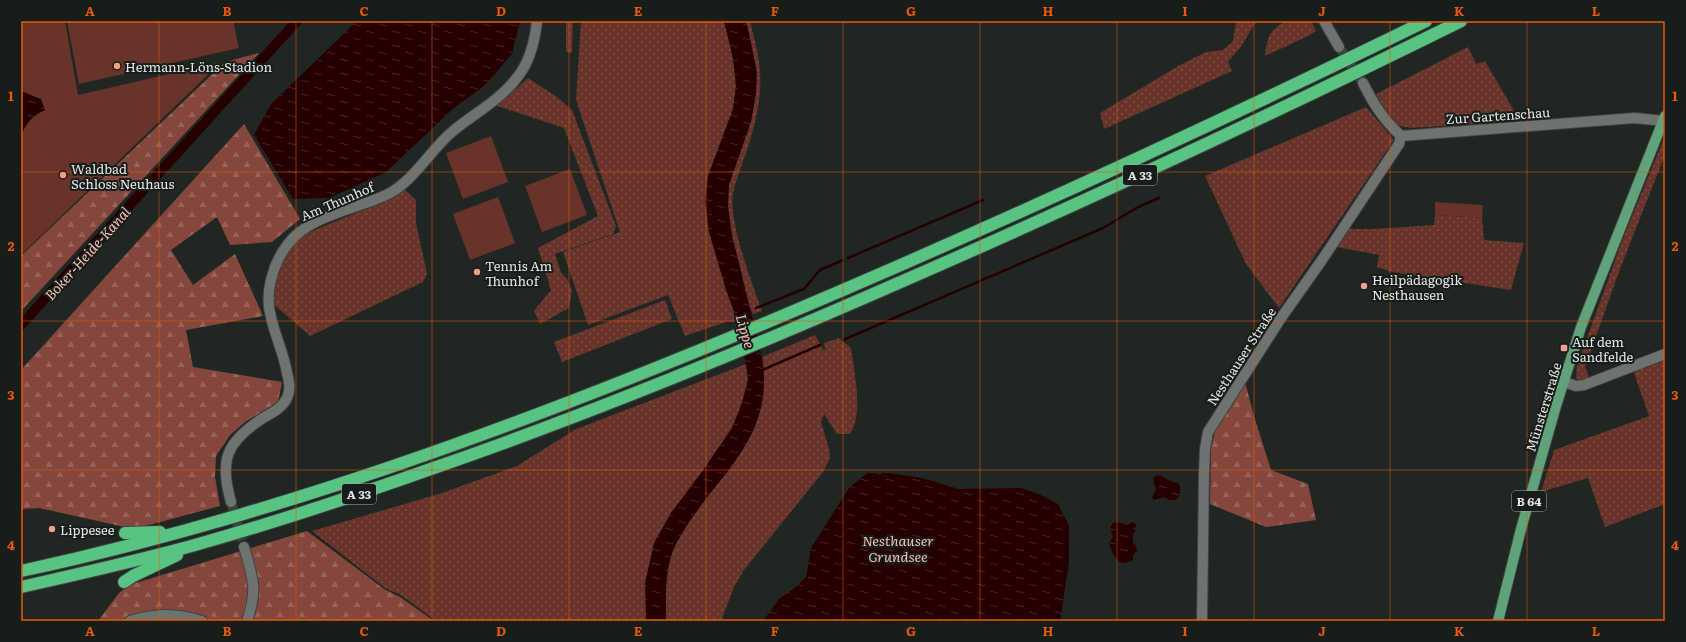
<svg xmlns="http://www.w3.org/2000/svg" width="1686" height="642" viewBox="0 0 1686 642" font-family="Literata,serif">
<defs>
<pattern id="grass-dots" width="8" height="8" patternUnits="userSpaceOnUse"><rect width="8" height="8" fill="#67332a"/><path d="M2 2h.1M6 6h.1" fill="none" stroke="#7d5149" stroke-width="1.8" stroke-linecap="round"/></pattern>
<pattern id="forest-firs" width="22" height="20" patternUnits="userSpaceOnUse"><rect width="22" height="20" fill="#85473d"/><path d="M5 1l3.5 6h-7zM16 11l3.5 6h-7z" fill="#966259"/></pattern>
<pattern id="water-ripples" width="26" height="14" patternUnits="userSpaceOnUse"><rect width="26" height="14" fill="#260000"/><path d="M2 4q2-2 4 0t4 0M15 11q2-2 4 0t4 0" fill="none" stroke="#452525"/></pattern>
</defs>
<rect width="100%" height="100%" fill="#202622"/>
<g fill="url(#grass-dots)">
<path d="M566,21H573L572,52L569,53L566,51Z"/>
<path d="M581,21H724L733,58L736,86L733,109L708,176L736,321L726,322L685,336L668,295L588,325L563,252L620,232L576,100Z"/>
<path d="M746,21H750C754,38 759,55 760,72C762,95 756,121 749,144C744,160 737,177 733,193C728,221 752,283 762,311L753,314C747,300 744,285 741,270C734,243 725,215 729,186C732,164 744,144 750,123C761,88 755,55 746,21Z"/>
<path d="M1236,21L1256,22L1240,48L1228,62L1232,71L1104,129L1100,113L1180,65L1206,52L1223,50L1233,41Z"/>
<path d="M1286,21H1311L1316,31L1308,36L1265,56C1267,38 1269,30 1286,21Z"/>
<path d="M1468,47L1476,64L1485,61L1520,121L1411,128L1400,126L1392,123L1376,94Z"/>
<path d="M528,78L557,97L572,110L616,226L613,234L555,254L561,273L567,279L572,291L569,308L540,324L534,311L551,290L538,248L598,216L564,128L497,106Z"/>
<path d="M1366,107L1394,140L1279,308L1246,264L1205,176Z"/>
<path d="M1665,136V155L1620,269L1585,367L1590,379L1581,381L1576,378L1577,366L1622,241Z"/>
<path d="M403,188L416,200V223L427,274L423,282L310,336L273,304L275,285L280,265L292,245L305,234L390,199Z"/>
<path d="M1435,215L1482,218L1484,240L1524,243L1511,290L1392,272L1377,267L1379,255L1337,247L1348,229H1373L1434,225Z"/>
<path d="M665,300L672,319L562,362L554,342Z"/>
<path d="M815,335L823,349L820,352L825,349L824,343L839,338L851,348C854,372 864,414 850,434H837L824,414L821,422L829,449L830,458L823,472L744,570L734,587L721,621H666C666,595 664,567 676,544C711,477 776,444 762,357Z"/>
<path d="M1665,357V504L1605,527L1588,478L1541,492L1554,450L1649,416L1633,370Z"/>
<path d="M746,364L748,380L742,403L732,428L704,469L671,513L654,543L646,607V621H436L401,595L385,588L312,531L439,494L517,466L576,429Z"/>
</g>
<g fill="url(#forest-firs)">
<path d="M259,53L21,311V256L225,62Z"/>
<path d="M244,124L300,219L272,242L230,245L217,217L171,250L193,285L235,254L263,316L186,330L193,367L282,382L278,402L245,422L230,435L216,456L215,477L220,506L134,529L39,508L21,509V370Z"/>
<path d="M1245,382L1254,416L1271,470L1308,484L1316,520L1266,527L1210,504L1211,449L1215,431Z"/>
<path d="M307,531L384,589L400,597L434,621H98L119,593L129,585Z"/>
</g>
<g fill="#67332a">
<path d="M21,21H65L78,95L221,62L21,255Z"/>
<path d="M67,21H233L239,48L79,84Z"/>
<path d="M491,136L508,182L463,199L446,153Z"/>
<path d="M570,169L587,215L542,232L525,186Z"/>
<path d="M498,197L515,243L470,260L453,214Z"/>
<path d="M1435,202L1483,205L1482,218L1435,215Z"/>
</g>
<g fill="url(#water-ripples)">
<path d="M357,21H520L512,54L485,85L454,108L386,172L329,198L293,199L254,135L271,104Z"/>
<path d="M724,21H746L757,72L756,93L751,122L729,185L728,206L732,236L762,357C776,444 711,477 676,544C664,567 666,595 666,621H646L645,583L654,543L671,513L704,469L732,428L742,403L748,380L746,364L733,309L726,290L709,232L705,201L708,176L733,109L736,86L733,58Z"/>
<path d="M21,91L41,99L45,110C32,116 26,123 21,136Z"/>
<path d="M867,473H890L922,478L959,489L1021,488L1039,494L1058,504L1069,526V563L1060,621H763L779,599L796,587L806,577L811,548L849,488Z"/>
<path d="M1158,475C1166,477 1169,483 1178,483L1180,487V495L1176,500H1170L1164,497L1154,500L1153,499L1152,496L1156,490L1153,480L1154,477Z"/>
<path d="M1117,522L1127,525L1133,522L1136,524C1137,531 1131,535 1133,541C1135,546 1137,546 1137,551L1133,555V560L1123,564C1116,561 1111,551 1109,543L1113,537L1110,528L1113,523Z"/>
</g>
<g fill="none" stroke-linecap="round" stroke-linejoin="round">
<g stroke="#260000" stroke-width="2.5">
<path d="M848,258L983,200"/>
<path d="M756,308L804,289L820,270L843,260"/>
<path d="M843,340L1103,228L1138,207L1159,198"/>
<path d="M762,370L820,345"/>
</g>
<path stroke="#260000" stroke-width="10" d="M21,325L297,21"/>
<g stroke="#3d433f" stroke-width="10" stroke-dasharray="10 5" stroke-linecap="butt">
<path d="M1339,47L1363,83"/>
<path d="M231,502L244,547"/>
</g>
<defs>
<g id="minor">
<path d="M1324,21L1339,47"/>
<path d="M1363,83C1374,105 1383,119 1401,136L1634,118L1665,121"/>
<path d="M1564,382L1576,386L1584,385L1665,354"/>
<path d="M231,502C219,460 226,442 263,418C272,413 282,408 287,398C291,389 289,381 287,373C284,354 275,336 271,317C264,293 273,263 288,244C309,215 358,209 388,194C414,181 431,149 453,131C475,113 502,99 519,75C531,59 535,40 537,21"/>
<path d="M244,547C253,579 258,588 247,621"/>
<path d="M130,621C156,613 176,613 202,621"/>
<path d="M1202,621L1204,474L1205,449L1208,432L1281,318L1322,260L1399,144L1401,136"/>
</g>
<path id="major" d="M1498,621L1521,529L1556,406L1581,327L1665,116"/>
<g id="highway">
<path d="M125,533L160,532"/>
<path d="M21,571C276,516 522,425 763,324C987,230 1207,128 1426,21"/>
<path d="M124,582L133,576L177,555"/>
<path d="M21,587C79,574 137,561 195,545C273,523 349,498 425,471C585,416 741,352 896,284C1087,201 1275,113 1461,21"/>
</g>
</defs>
<use href="#minor" stroke="#3e4340" stroke-width="12"/>
<use href="#major" stroke="#3e4340" stroke-width="12"/>
<use href="#highway" stroke="#3e4340" stroke-width="14"/>
<use href="#minor" stroke="#6d746f" stroke-width="10"/>
<use href="#major" stroke="#60a37b" stroke-width="10"/>
<use href="#highway" stroke="#58c383" stroke-width="12"/>
</g>
<path fill="none" stroke="#e8590c" stroke-width="1" stroke-opacity="0.55" d="M159,21V621M296,21V621M432,21V621M569,21V621M706,21V621M843,21V621M980,21V621M1117,21V621M1254,21V621M1390,21V621M1527,21V621M21,172H1665M21,321H1665M21,470H1665"/>
<g fill="#f49d8d" stroke="#171d19" stroke-width="1.5">
<circle cx="117" cy="66" r="4"/>
<circle cx="63" cy="175" r="4"/>
<circle cx="477" cy="272" r="4"/>
<circle cx="1364" cy="286" r="4"/>
<rect x="1560" y="344" width="8" height="8" rx="2"/>
<circle cx="52" cy="529" r="4"/>
</g>
<g text-anchor="middle" dominant-baseline="central" stroke-width="4" stroke-linejoin="round" paint-order="stroke">
<g fill="#171d19" stroke="#a6aaa7" stroke-width="1">
<rect x="1123" y="165" width="34" height="20" rx="3"/>
<rect x="342" y="484" width="34" height="20" rx="3"/>
<rect x="1512" y="491" width="34" height="20" rx="3"/>
</g>
<g font-size="12" font-weight="bold" fill="#e3e7e4">
<text x="1140" y="175">A 33</text>
<text x="359" y="494">A 33</text>
<text x="1529" y="501">B 64</text>
</g>
<g font-size="13" fill="#e3e7e4" stroke="#171d19" text-anchor="start">
<text x="125" y="66">Hermann-Löns-Stadion</text>
<text x="71" y="168">Waldbad<tspan x="71" dy="15">Schloss Neuhaus</tspan></text>
<text x="485" y="265">Tennis Am<tspan x="485" dy="15">Thunhof</tspan></text>
<text x="1372" y="279">Heilpädagogik<tspan x="1372" dy="15">Nesthausen</tspan></text>
<text x="1572" y="341">Auf dem<tspan x="1572" dy="15">Sandfelde</tspan></text>
<text x="60" y="529">Lippesee</text>
</g>
<g font-size="13" fill="#e3e7e4" stroke="#171d19">
<text transform="translate(1498 115) rotate(-4)">Zur Gartenschau</text>
<text transform="translate(337 201) rotate(-23)">Am Thunhof</text>
<text transform="translate(1241 356) rotate(-57)">Nesthauser Straße</text>
<text transform="translate(1543 407) rotate(-73)">Münsterstraße</text>
</g>
<g font-size="14" font-style="italic" fill="#f8beb3" stroke="#171d19">
<text transform="translate(87 253) rotate(-48)">Boker-Heide-Kanal</text>
<text transform="translate(746 331) rotate(74)">Lippe</text>
<text x="898" y="540">Nesthauser<tspan x="898" dy="16">Grundsee</tspan></text>
</g>
</g>
<rect width="1686" height="642" fill="none" stroke="#171d19" stroke-width="44"/>
<rect x="22" y="22" width="1642" height="598" fill="none" stroke="#e8590c" stroke-width="1.5"/>
<g font-size="13" text-anchor="middle" font-weight="bold" fill="#e8590c">
<text x="90" y="16">A</text>
<text x="227" y="16">B</text>
<text x="364" y="16">C</text>
<text x="501" y="16">D</text>
<text x="638" y="16">E</text>
<text x="775" y="16">F</text>
<text x="911" y="16">G</text>
<text x="1048" y="16">H</text>
<text x="1185" y="16">I</text>
<text x="1322" y="16">J</text>
<text x="1459" y="16">K</text>
<text x="1596" y="16">L</text>
<text x="11" y="101">1</text>
<text x="1675" y="101">1</text>
<text x="11" y="251">2</text>
<text x="1675" y="251">2</text>
<text x="11" y="400">3</text>
<text x="1675" y="400">3</text>
<text x="11" y="550">4</text>
<text x="1675" y="550">4</text>
<text x="90" y="636">A</text>
<text x="227" y="636">B</text>
<text x="364" y="636">C</text>
<text x="501" y="636">D</text>
<text x="638" y="636">E</text>
<text x="775" y="636">F</text>
<text x="911" y="636">G</text>
<text x="1048" y="636">H</text>
<text x="1185" y="636">I</text>
<text x="1322" y="636">J</text>
<text x="1459" y="636">K</text>
<text x="1596" y="636">L</text>
</g>
</svg>
